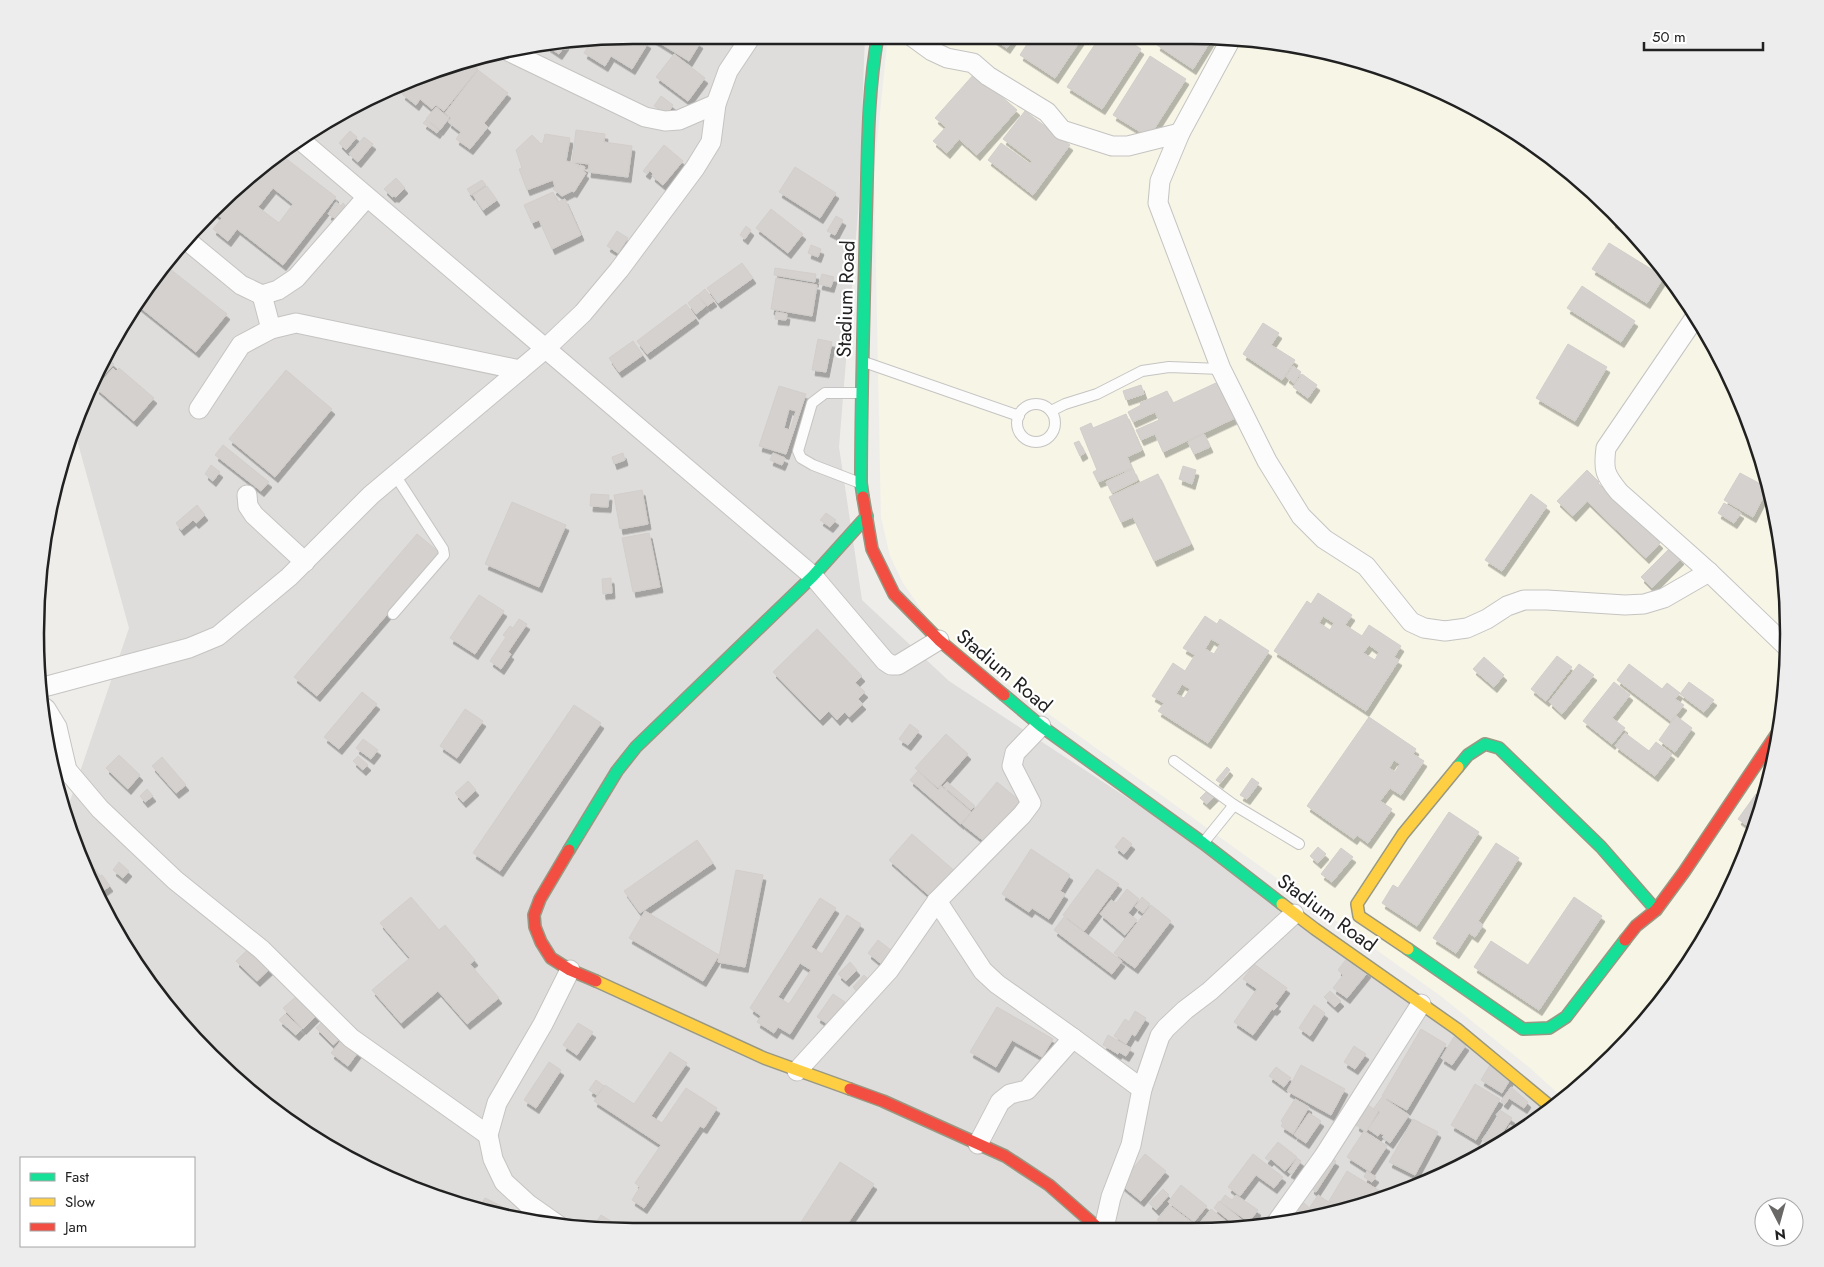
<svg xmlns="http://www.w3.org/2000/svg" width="1824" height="1267" viewBox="0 0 1824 1267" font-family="Jost,sans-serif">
<defs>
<filter id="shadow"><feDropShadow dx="3" dy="5.5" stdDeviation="0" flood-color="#0004"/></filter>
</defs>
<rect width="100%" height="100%" fill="#efedea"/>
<path fill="#dedddb" d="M634,35H865L859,200L839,447L862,600L949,681L1233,867L1555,1103L1455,1170L1346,1212L1269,1227L595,1231L479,1212L369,1170L269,1108L184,1028L97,898L67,810L129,628L74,429L81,404L115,334L183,239L301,136L404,81L478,55Z"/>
<path fill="#f7f5e6" d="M888,35H1191L1308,47L1383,67L1489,115L1555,159L1640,239L1709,334L1757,441L1784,555L1788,672L1769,788L1727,898L1665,998L1585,1083L1563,1098L1530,1068L1442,997L939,635L903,583L890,556L881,517L874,172Z"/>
<g fill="#d4d1ce" stroke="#d2cecb" fill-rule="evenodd" filter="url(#shadow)">
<path d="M634,35L648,43L632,69L611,56L605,66L584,53L592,40Z"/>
<path d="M652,35H686L700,43L689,61L650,37Z"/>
<path d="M988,35H1016L1007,48Z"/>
<path d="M1033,35H1084L1055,78L1020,55Z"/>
<path d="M1101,35H1120L1141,49L1102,109L1067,87Z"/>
<path d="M1163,35H1191L1213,37L1193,69L1157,45Z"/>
<path d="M566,44L559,54L547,46Z"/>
<path d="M674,54L705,78L688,101L656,77Z"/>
<path d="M1150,56L1186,79L1149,137L1113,115Z"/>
<path d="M466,60L478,69L444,111L436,105L432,109L420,99L416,105L402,94L417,76L424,74L426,76L429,72Z"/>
<path d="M478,70L508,93L484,123L488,127L470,149L456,139L461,132L448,122L451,118L445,113Z"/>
<path d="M975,73L1017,110L977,155L959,139L947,153L933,141L946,127L935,118Z"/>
<path d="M661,96L673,105L667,115L654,106Z"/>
<path d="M436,107L449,118L440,130L426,119Z"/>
<path d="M1025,111L1070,145L1033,195L988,160L1001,143L1030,164L1032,161L1003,139Z"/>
<path d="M426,120L439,130L437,133L423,123Z"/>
<path d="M576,130L605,134L604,142L632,146L628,177L588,172L589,164L572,162Z"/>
<path d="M350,131L357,137L346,150L339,143Z"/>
<path d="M545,134L570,138L566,161L579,165L578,168L580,165L585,167L583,171L586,173L574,192L572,191L562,196L553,189L555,187L553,180L527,190L519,169L522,168L516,150L532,135L541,144L543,143Z"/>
<path d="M364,137L373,144L358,162L349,154Z"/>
<path d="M664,145L683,161L663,185L652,176L653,174L649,170L647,174L643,171Z"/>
<path d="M280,154L336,197L283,265L237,229L228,241L213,229L222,218L214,212ZM273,188L293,204L279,223L258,207Z"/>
<path d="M795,167L836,193L820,218L779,192Z"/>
<path d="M396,178L405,188L396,197L394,196L392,197L384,189Z"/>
<path d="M482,180L486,185L471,195L467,189Z"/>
<path d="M487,186L497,200L483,210L473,195Z"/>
<path d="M553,192L558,202L565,199L581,235L552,249L539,220L532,223L524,205Z"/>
<path d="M336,202L341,206L343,203L345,205L336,219L328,214Z"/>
<path d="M771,209L803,234L788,253L756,228Z"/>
<path d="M836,216L843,220L835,235L827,231Z"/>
<path d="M1616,216L1640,239L1642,241L1612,222Z"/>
<path d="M746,226L751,230L745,239L740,235Z"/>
<path d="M617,231L628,238L618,253L607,246Z"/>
<path d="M1609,243L1664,277L1647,303L1592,269Z"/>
<path d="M811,245L821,249L818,257L808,253Z"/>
<path d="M742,263L753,278L718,303L707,288Z"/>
<path d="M165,265L227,314L196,352L136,304Z"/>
<path d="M775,268L816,274L815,282L774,275Z"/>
<path d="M822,274L834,277L831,287L819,284Z"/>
<path d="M776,278L817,285L812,316L771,309Z"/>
<path d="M1582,286L1635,321L1621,342L1567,308Z"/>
<path d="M705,289L714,301L707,306L698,295Z"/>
<path d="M697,295L706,306L696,314L688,303Z"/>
<path d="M686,304L696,318L647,354L637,341Z"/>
<path d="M776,312L787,314L786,320L775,319Z"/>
<path d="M1263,323L1279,333L1271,345L1295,360L1282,380L1243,354Z"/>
<path d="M818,339L832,342L826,372L812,370Z"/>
<path d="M633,341L643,355L619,372L609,358Z"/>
<path d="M1568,344L1607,367L1575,421L1536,398Z"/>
<path d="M105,356L114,364L96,384L92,380Z"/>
<path d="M1293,366L1301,372L1294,383L1286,377Z"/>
<path d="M113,368L116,371L119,368L154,398L134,421L96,388Z"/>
<path d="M286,370L332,409L275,477L229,439Z"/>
<path d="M1302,374L1317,385L1308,398L1293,387Z"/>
<path d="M1218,382L1235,418L1163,452L1155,434L1141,440L1136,430L1159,420L1155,412L1133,422L1128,412L1141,405L1140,403L1167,391L1173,403Z"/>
<path d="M1141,385L1144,394L1126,400L1123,391Z"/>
<path d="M779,386L806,394L786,454L759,446ZM789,409L796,411L790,430L784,428Z"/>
<path d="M1126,414L1142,450L1127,457L1132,468L1098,482L1093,472L1097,470L1080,428L1091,423L1093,428Z"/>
<path d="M1204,434L1210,447L1194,454L1188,442Z"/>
<path d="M1079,441L1085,453L1080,456L1074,443Z"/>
<path d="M223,445L269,482L261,491L215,455Z"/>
<path d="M623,453L625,460L614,464L612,457Z"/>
<path d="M773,453L785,458L782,465L770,460Z"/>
<path d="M211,465L220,472L213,481L205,474Z"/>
<path d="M1183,466L1196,470L1192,484L1179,479Z"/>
<path d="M1133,469L1138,480L1112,493L1106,482Z"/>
<path d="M1587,470L1599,482L1598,483L1660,543L1646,558L1587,501L1573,516L1557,501Z"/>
<path d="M1740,473L1768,488L1753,517L1724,500Z"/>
<path d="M1158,474L1191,544L1154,561L1133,517L1121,522L1109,497Z"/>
<path d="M642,490L648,524L620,529L614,495Z"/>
<path d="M591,494L609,495L608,507L590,506Z"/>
<path d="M1531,494L1547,506L1502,571L1485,560Z"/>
<path d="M512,502L566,525L539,587L485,564Z"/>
<path d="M1724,503L1741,513L1734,523L1718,513Z"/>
<path d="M197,505L205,515L196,523L193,520L181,530L176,523Z"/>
<path d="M826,513L836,520L830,527L820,520Z"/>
<path d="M649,533L660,587L633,592L622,538Z"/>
<path d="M417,534L440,553L317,696L294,677Z"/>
<path d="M1670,548L1681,559L1652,588L1641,577Z"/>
<path d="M611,578L612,593L603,594L602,579Z"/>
<path d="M1318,593L1352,615L1345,625L1362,636L1369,625L1401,646L1394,657L1399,660L1366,711L1274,651L1307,601L1311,604ZM1323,616L1334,623L1330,630L1319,623ZM1369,645L1379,652L1375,660L1363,653Z"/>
<path d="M479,595L504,611L475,654L450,638Z"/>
<path d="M1205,616L1217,624L1220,619L1269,651L1208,743L1158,711L1164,703L1152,696L1173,663L1185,671L1195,655L1183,648ZM1211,639L1220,644L1214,654L1205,649ZM1182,684L1190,689L1184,698L1176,694Z"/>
<path d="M519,619L527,624L508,652L511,654L501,669L490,661L506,637L503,635L510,626L513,628Z"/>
<path d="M817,629L862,676L855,683L865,692L858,699L863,704L849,717L845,712L837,720L829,711L820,720L773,672Z"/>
<path d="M1557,656L1572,667L1546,701L1531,689Z"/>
<path d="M1484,657L1504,675L1494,687L1473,669Z"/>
<path d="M1579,664L1594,675L1562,714L1549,702Z"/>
<path d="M1629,664L1662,689L1667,683L1680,693L1675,699L1684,705L1671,721L1617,680Z"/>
<path d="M1614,682L1630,695L1612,718L1625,728L1612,744L1583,721Z"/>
<path d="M1689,682L1714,700L1704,712L1680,694Z"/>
<path d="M362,692L377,704L339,749L324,737Z"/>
<path d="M574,705L601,723L500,871L473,853Z"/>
<path d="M465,709L483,721L457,758L440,746Z"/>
<path d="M1676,716L1692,728L1675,752L1659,740Z"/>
<path d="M1369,717L1416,749L1413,754L1424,761L1401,795L1390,788L1380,801L1392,809L1368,843L1357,835L1354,839L1307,806ZM1394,760L1400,764L1395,772L1389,768Z"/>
<path d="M910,724L919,731L908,745L899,739Z"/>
<path d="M1625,733L1649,751L1656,742L1672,754L1655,776L1615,746Z"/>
<path d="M946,734L968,754L938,788L915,768Z"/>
<path d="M363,739L378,750L371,759L356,748Z"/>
<path d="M119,755L140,775L128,789L106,768Z"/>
<path d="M358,756L368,765L363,770L353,761Z"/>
<path d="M162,757L186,785L176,793L152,766Z"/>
<path d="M1227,767L1230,770L1220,783L1216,780Z"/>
<path d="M918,771L938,790L941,786L971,812L961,824L910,780Z"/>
<path d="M1252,778L1259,783L1247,799L1240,795Z"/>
<path d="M468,781L476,790L463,802L455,793Z"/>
<path d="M947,782L975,806L971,810L943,786Z"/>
<path d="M997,782L1020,801L985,842L962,824Z"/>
<path d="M147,789L153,796L145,802L140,796Z"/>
<path d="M1209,789L1216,795L1207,804L1200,798Z"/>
<path d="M1756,794L1764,800L1753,830L1738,819Z"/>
<path d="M1449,812L1479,832L1417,926L1382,903L1393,885L1398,888Z"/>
<path d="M912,834L956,872L932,898L889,860Z"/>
<path d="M1123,837L1132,844L1124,854L1115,847Z"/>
<path d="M697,840L713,863L640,913L624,891Z"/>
<path d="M1496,843L1519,858L1478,921L1483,925L1475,937L1469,933L1456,953L1433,938Z"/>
<path d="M1318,847L1326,854L1318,863L1310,856Z"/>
<path d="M1341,848L1353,857L1332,882L1321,874Z"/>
<path d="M1031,849L1070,875L1060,891L1065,894L1049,919L1032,908L1029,912L1002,894Z"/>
<path d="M119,862L129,871L123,878L113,870Z"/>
<path d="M95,869L100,876L102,875L110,886L96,896L88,873Z"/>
<path d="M1097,869L1119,884L1084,931L1063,915Z"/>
<path d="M736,870L763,875L745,967L718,962Z"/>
<path d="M1127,889L1139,899L1128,913L1137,920L1125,935L1100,914L1111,900L1116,903Z"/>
<path d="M411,897L439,930L445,925L475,960L470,964L499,998L467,1024L438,991L401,1023L372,990L410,958L380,923Z"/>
<path d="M1142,897L1150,904L1143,913L1135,907Z"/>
<path d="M1574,897L1602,916L1539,1010L1474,967L1491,941L1528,965Z"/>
<path d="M820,898L836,908L811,947L822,954L847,915L861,924L790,1034L778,1027L774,1033L757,1022L761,1016L750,1008ZM800,963L811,970L789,1004L778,997Z"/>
<path d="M1151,905L1171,921L1135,968L1114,953Z"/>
<path d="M645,911L719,955L703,981L629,938Z"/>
<path d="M1064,917L1122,961L1112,974L1054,930Z"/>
<path d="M878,940L896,954L885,967L868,953Z"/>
<path d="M251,946L272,967L257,981L236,961Z"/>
<path d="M1348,957L1368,972L1347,998L1333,988L1343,975L1338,970Z"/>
<path d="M850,962L857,970L846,981L838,974Z"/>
<path d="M1254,964L1287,988L1275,1004L1278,1006L1274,1010L1272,1009L1253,1035L1234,1022L1257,989L1243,979Z"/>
<path d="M864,975L870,981L858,993L853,987Z"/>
<path d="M1330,991L1341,1001L1335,1007L1324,997Z"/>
<path d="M299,994L318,1014L303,1029L283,1008Z"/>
<path d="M833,994L845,1002L829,1025L817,1017Z"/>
<path d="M1314,1005L1325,1013L1310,1036L1299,1028Z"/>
<path d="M997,1007L1053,1039L1042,1057L1012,1040L996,1067L970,1052Z"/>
<path d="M1135,1011L1146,1018L1135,1036L1132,1034L1126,1044L1114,1036L1125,1019L1129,1022Z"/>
<path d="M285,1014L302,1029L296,1035L279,1020Z"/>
<path d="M327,1017L344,1035L333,1045L316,1028Z"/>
<path d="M578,1023L593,1032L577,1055L563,1045Z"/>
<path d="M1421,1029L1446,1044L1407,1110L1382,1096Z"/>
<path d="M1108,1035L1131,1048L1126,1056L1119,1052L1118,1054L1103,1045Z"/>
<path d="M1454,1037L1466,1045L1452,1065L1441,1058Z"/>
<path d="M343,1038L359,1051L348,1066L331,1053Z"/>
<path d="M1354,1046L1366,1054L1355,1069L1344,1062Z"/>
<path d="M670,1052L687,1063L651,1116L662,1123L686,1088L717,1108L704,1128L700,1126L644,1208L632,1200L640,1187L635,1183L661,1145L594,1101L605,1085L634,1104Z"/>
<path d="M549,1062L561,1070L536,1108L524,1100Z"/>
<path d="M1301,1065L1345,1089L1331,1115L1287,1091Z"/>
<path d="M1490,1065L1511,1078L1502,1093L1481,1080Z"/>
<path d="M1276,1067L1291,1078L1284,1087L1269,1076Z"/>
<path d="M596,1080L604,1086L597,1095L589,1090Z"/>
<path d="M1475,1084L1500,1099L1476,1140L1451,1125Z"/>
<path d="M1511,1087L1528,1102L1524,1108L1509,1098L1505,1104L1501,1101Z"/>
<path d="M1382,1097L1409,1115L1390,1143L1382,1137L1384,1135L1380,1133L1378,1136L1368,1129L1380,1112L1374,1108Z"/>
<path d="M1295,1099L1309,1107L1293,1134L1281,1126L1283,1123L1281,1121Z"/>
<path d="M1368,1105L1378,1112L1366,1132L1356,1125Z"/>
<path d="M1500,1110L1512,1118L1495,1144L1491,1146L1482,1140L1498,1117L1496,1115Z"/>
<path d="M1309,1113L1321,1121L1306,1143L1294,1135Z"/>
<path d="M1413,1119L1438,1132L1415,1175L1389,1162Z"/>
<path d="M1510,1125L1517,1129L1501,1140Z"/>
<path d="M1364,1131L1387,1146L1370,1172L1347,1157Z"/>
<path d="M1278,1142L1297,1157L1285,1171L1271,1159L1269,1161L1265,1158Z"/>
<path d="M1145,1154L1166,1171L1141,1201L1120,1184Z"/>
<path d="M1253,1154L1283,1177L1274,1188L1256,1175L1240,1196L1228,1187Z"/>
<path d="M1297,1158L1301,1161L1292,1174L1288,1172Z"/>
<path d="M1331,1158L1336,1161L1316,1192L1311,1188Z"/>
<path d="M840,1162L874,1184L844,1229L796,1230Z"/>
<path d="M1347,1171L1388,1196L1346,1211L1329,1201Z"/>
<path d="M1367,1171L1376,1177L1372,1182L1364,1177Z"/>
<path d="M1181,1185L1207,1206L1194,1222L1168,1202Z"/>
<path d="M442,1189L450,1195L447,1200L437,1196Z"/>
<path d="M1163,1189L1169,1195L1156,1210L1149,1203Z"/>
<path d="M1225,1195L1232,1200L1236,1195L1258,1210L1249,1222L1220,1202Z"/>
<path d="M1318,1195L1344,1212L1324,1216L1310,1207Z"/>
<path d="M485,1198L503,1207L499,1215L480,1207Z"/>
<path d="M1219,1201L1247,1224L1245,1227H1237L1214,1208Z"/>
<path d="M1304,1203L1315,1213L1310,1219L1298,1210Z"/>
<path d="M1169,1205L1194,1224L1192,1227H1167L1157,1220Z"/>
<path d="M1211,1209L1233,1227H1201L1198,1225Z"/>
<path d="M1298,1212L1306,1218L1290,1223Z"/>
<path d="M601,1215L614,1223L610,1231H600L593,1227Z"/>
</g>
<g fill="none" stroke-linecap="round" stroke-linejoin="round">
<defs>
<g id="lane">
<path d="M864,362L1019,416"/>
<path d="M860,393H825L812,403L798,451L801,458L813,465L860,483"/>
<circle cx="1036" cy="423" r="19"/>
<path d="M1051,411L1065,404L1097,394L1142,371L1169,367L1221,369"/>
<path d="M393,614L444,555L443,549L395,475"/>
<path d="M1174,761L1234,805"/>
<path d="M1204,842L1234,805L1299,844"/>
</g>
<g id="street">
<path d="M910,35L932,51L947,58L973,63L988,76L1047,112L1062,130L1112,146H1128L1180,133"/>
<path d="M1231,39L1180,133L1160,181L1158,203L1221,369L1267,461L1301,516L1324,539L1366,566L1411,622L1424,628L1445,631L1467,628L1487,619L1507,606L1524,600H1547L1625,605L1644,604L1664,598L1709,572"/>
<path d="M508,51L645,117L665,121L679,120L716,104"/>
<path d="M298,138L813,576L885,661L891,665H898L939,640"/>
<path d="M184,238L241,285L262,295L278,290L296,278L367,197"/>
<path d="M262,295L271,329"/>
<path d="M1696,316L1606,448C1603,470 1605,475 1619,492L1709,572L1787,647"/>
<path d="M199,409L241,345L271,329L296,323L520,370"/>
<path d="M247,495L248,506L254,515L305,562"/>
<path d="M40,688L189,648L218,636L289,577L371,495L545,349L583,313L619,270L695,168L711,142L716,104L728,71L752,35"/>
<path d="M42,706L46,709L57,727L67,770L100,809L175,880L262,950L351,1038L488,1135"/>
<path d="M937,901L983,971L997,984L1073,1038L1142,1089"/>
<path d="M797,1071L889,970L937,901L1022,815L1031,803L1012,766L1015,753L1041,726"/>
<path d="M978,1144L1000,1102L1010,1094L1027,1090L1073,1038"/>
<path d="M558,1225L528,1204L504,1182L493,1159L488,1135L497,1103L543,1024L570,970"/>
<path d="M1274,1226L1324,1156L1421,1004"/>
<path d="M1104,1228L1111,1197L1131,1145L1142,1089L1160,1036L1166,1028L1185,1010L1210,991L1294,914"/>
</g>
<g id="fast">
<path d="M863,497L861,483C861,394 864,306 866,217C868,156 867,95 878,35"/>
<path d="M1004,695L1041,726L1203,843L1282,904"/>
<path d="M1458,767L1468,755L1485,744L1499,748L1601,847L1656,910"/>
<path d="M569,850L617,771L636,747L813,576L867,516"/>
<path d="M1408,949L1523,1029L1549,1028L1566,1017L1625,940"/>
</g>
<g id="slow">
<path d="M1282,904L1315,929L1457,1029L1551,1107"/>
<path d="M1408,949L1359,916L1357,904L1403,834L1458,767"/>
<path d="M596,981L764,1058L850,1089"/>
</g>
<g id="jam">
<path d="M863,497L872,549L894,594L939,640L1004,695"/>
<path d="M569,850L540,899L534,915L535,927L541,942L551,958L570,970L596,981"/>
<path d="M1625,940L1636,926L1656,910L1684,872L1778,732"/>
<path d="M850,1089L883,1101L1005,1156L1049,1185L1098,1228"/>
</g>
</defs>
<use href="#lane" stroke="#c5c4c2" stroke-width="12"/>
<use href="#street" stroke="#c5c4c2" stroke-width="21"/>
<use href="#fast" stroke="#999882" stroke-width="14"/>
<use href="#slow" stroke="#999882" stroke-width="14"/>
<use href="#jam" stroke="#999882" stroke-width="14"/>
<use href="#lane" stroke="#fdfcfc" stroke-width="10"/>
<use href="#street" stroke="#fdfcfc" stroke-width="19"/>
<use href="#fast" stroke="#16e098" stroke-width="11"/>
<use href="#slow" stroke="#ffcf43" stroke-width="11"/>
<use href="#jam" stroke="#f24e42" stroke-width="11"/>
</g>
<g text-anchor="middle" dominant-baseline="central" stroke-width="4.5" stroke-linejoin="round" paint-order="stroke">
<g font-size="20" fill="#212121" stroke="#fff">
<text transform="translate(846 299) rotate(-88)">Stadium Road</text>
<text transform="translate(1004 671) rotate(40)">Stadium Road</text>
<text transform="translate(1327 913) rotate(36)">Stadium Road</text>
</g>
</g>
<path d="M0 0H1824V1267H0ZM633 44H1191A589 589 0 0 1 1780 633V634A589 589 0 0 1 1191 1223H633A589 589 0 0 1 44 634V633A589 589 0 0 1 633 44Z" fill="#ededed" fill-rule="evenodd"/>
<path fill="none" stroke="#212121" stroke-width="2.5" d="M633 44H1191A589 589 0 0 1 1780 633V634A589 589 0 0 1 1191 1223H633A589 589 0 0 1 44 634V633A589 589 0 0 1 633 44Z"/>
<rect x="20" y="1157" width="175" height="90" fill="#ffffff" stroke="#a6a6a6"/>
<rect x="30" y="1173" width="25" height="8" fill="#16e098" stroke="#a6a6a6"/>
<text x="65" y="1182" font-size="15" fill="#212121">Fast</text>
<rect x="30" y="1198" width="25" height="8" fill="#ffcf43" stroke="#a6a6a6"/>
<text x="65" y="1207" font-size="15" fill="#212121">Slow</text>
<rect x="30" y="1223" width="25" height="8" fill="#f24e42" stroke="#a6a6a6"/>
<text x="65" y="1232" font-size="15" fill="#212121">Jam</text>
<g transform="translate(1779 1222) rotate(174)"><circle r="24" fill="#ffffff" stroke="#a6a6a6"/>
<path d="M0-4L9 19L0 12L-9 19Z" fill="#696867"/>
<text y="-8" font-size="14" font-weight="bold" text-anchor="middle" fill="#212121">N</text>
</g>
<path d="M1644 42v8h119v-8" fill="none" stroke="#212121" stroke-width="2.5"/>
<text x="1652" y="42" font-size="15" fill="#212121" stroke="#ffffff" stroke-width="4" paint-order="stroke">50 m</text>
</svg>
